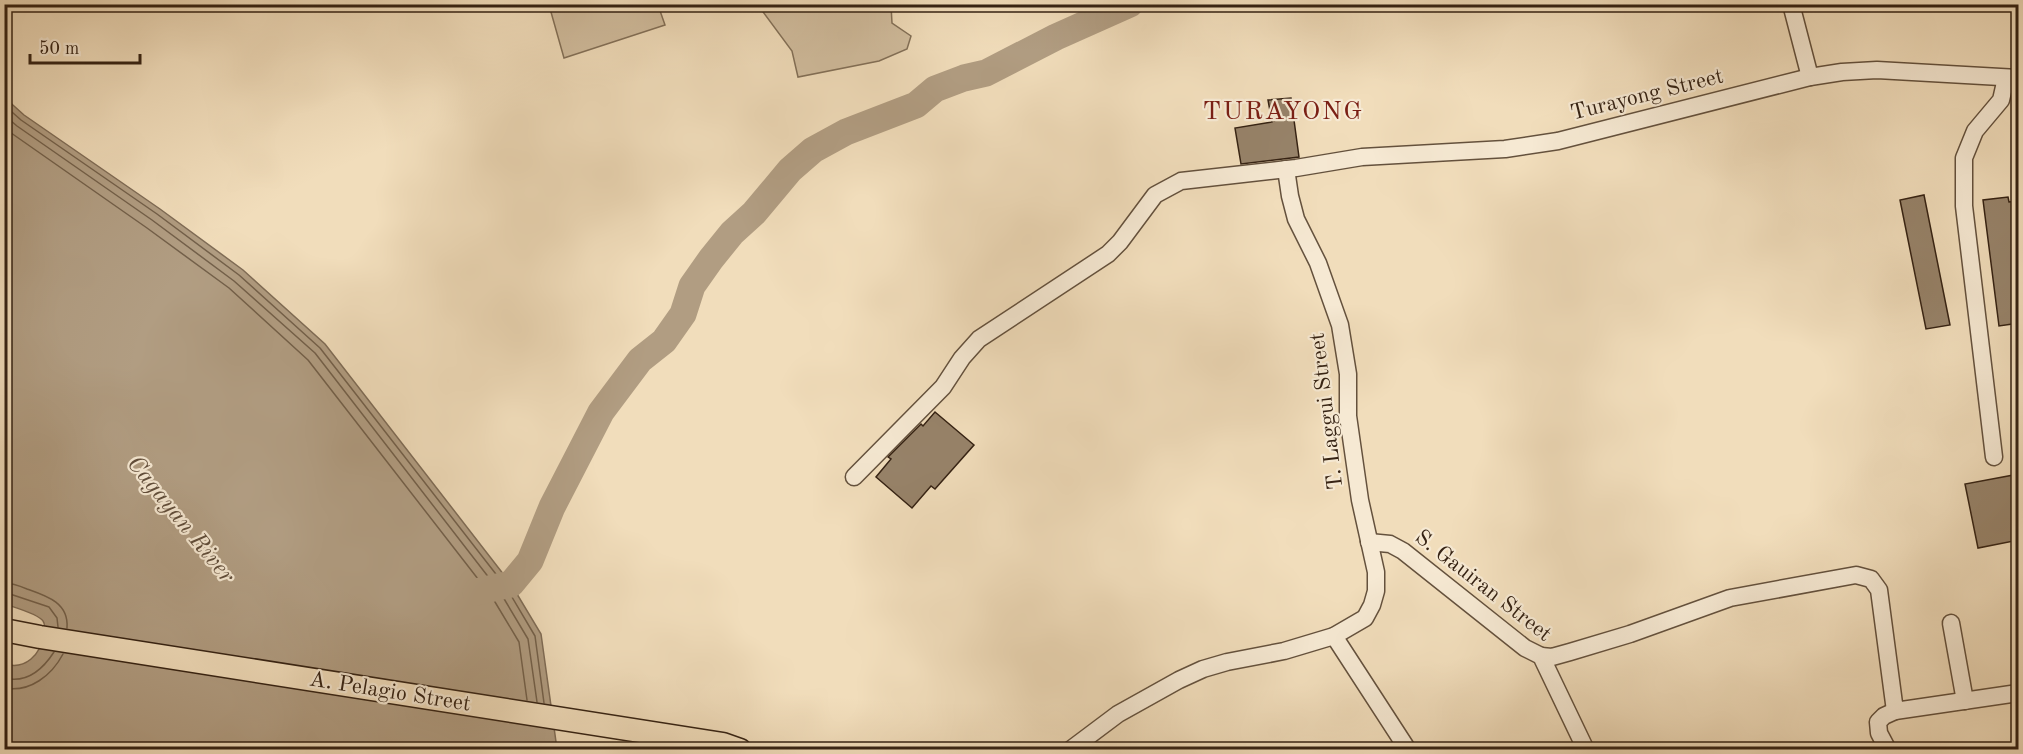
<svg xmlns="http://www.w3.org/2000/svg" width="2023" height="754" viewBox="0 0 2023 754" font-family="'Old Standard TT',serif">
<rect width="100%" height="100%" fill="#f1ddbb"/>
<filter id="stains"><feTurbulence type="fractalNoise" baseFrequency=".00333" numOctaves="4"/><feColorMatrix values="0 0 0 0 .2 0 0 0 0 .09 0 0 0 0 .02 0 0 0 .5 -.17"/></filter>
<radialGradient id="worn" r=".72"><stop offset=".6" stop-color="#630" stop-opacity="0"/><stop offset="1" stop-color="#630" stop-opacity=".3"/></radialGradient>
<g fill="#d1bd9e" stroke="#837058" stroke-width="1.5">
<path d="M547,5H658L665,25L564,58L549,5Z"/>
<path d="M758,5H891L892,23L911,36L907,49L879,61L798,77L792,51Z"/>
</g>
<path fill="#b19d82" stroke="#7f6c56" stroke-width="1.5" d="M4,97L24,115L160,209L243,270L325,344L511,584L541,634L557,749H5V664C25,670 41,655 43,635C44,630 46,625 43,621C39,614 13,607 5,604Z"/>
<g fill="none" stroke-linecap="round" stroke-linejoin="round">
<g stroke="#73604a" stroke-width="1.5">
<path d="M4,105L21,120L157,214L239,275L320,348L506,587L535,636L544,703"/>
<path d="M4,115L17,126L152,220L234,281L315,353L500,592L528,639L537,702"/>
<path d="M4,128L147,228L229,288L308,360L492,597L519,642L527,700"/>
<path d="M4,583C13,583 20,586 27,589C47,596 69,603 67,628"/>
<path d="M4,592L49,607L57,618L58,627"/>
<path d="M4,678C27,684 43,669 54,652"/>
<path d="M4,688C30,693 52,675 63,654"/>
</g>
<path stroke="#b19d82" stroke-width="27" d="M476,592L511,584L530,561L552,507L601,412L640,360L664,341L683,314L692,286L711,259L732,233L754,213L790,170L813,150L846,132L916,105L935,89L964,78L986,73L1056,37L1130,4"/>
</g>
<g fill="#97836a" stroke="#352213" stroke-width="1.5">
<path d="M1291,98L1299,157L1241,164L1235,128L1272,122L1268,100Z"/>
<path d="M1924,195L1950,325L1926,329L1900,200Z"/>
<path d="M2008,197L2009,202L2019,201V323L1999,326L1983,200Z"/>
<path d="M935,412L974,445L935,489L931,486L912,508L876,477L891,459L888,457L921,424L923,426Z"/>
<path d="M2019,474V540L1978,548L1965,484Z"/>
</g>
<g fill="none" stroke-linecap="round" stroke-linejoin="round">
<defs>
<g id="minor">
<path d="M1791,4L1810,77"/>
<path d="M1994,457L1964,206V158L1975,131L2001,100L2006,78"/>
<path d="M854,477L943,387L962,358L979,339L1108,254L1120,242L1155,195L1181,181L1296,168L1362,157L1505,149L1558,141L1810,77L1842,72L1877,70L2018,78"/>
<path d="M1369,542L1390,544L1403,551L1525,648L1541,656L1586,750"/>
<path d="M1951,623L1965,701"/>
<path d="M1334,636L1408,750"/>
<path d="M1541,656L1552,657L1570,652L1630,634L1730,598L1856,575L1871,579L1879,590L1895,711L2018,693"/>
<path d="M1070,750L1118,714L1179,680L1203,669L1227,662L1284,651L1334,636L1365,618L1372,605L1376,591V572L1360,500L1348,416V374L1340,325L1318,263L1296,219L1290,196L1286,169"/>
<path d="M1888,750L1879,733L1878,722L1884,716L1895,711"/>
</g>
<path id="major" d="M4,630L40,637L723,744L740,750"/>
</defs>
<use href="#minor" stroke="#64513d" stroke-width="19"/>
<use href="#major" stroke="#352213" stroke-width="25"/>
<use href="#minor" stroke="#f6e9d3" stroke-width="16"/>
<use href="#major" stroke="#f1ddbb" stroke-width="22"/>
</g>
<g text-anchor="middle" dominant-baseline="central" stroke-width="4.5" stroke-linejoin="round" paint-order="stroke">
<g font-size="22" fill="#352213" stroke="#f6e9d3">
<text transform="translate(1647 95) rotate(-14)">Turayong Street</text>
<text transform="translate(1327 411) rotate(-97)">T. Laggui Street</text>
<text transform="translate(1483 586) rotate(38)">S. Gauiran Street</text>
<text transform="translate(390 692) rotate(9)">A. Pelagio Street</text>
</g>
<g font-size="24" font-style="italic" fill="#604d3a" stroke="#f6e9d3">
<text transform="translate(180 520) rotate(51)">Cagayan River</text>
</g>
<g font-size="26" letter-spacing="1.5" fill="#7a1f14" stroke="#f6e9d3">
<text x="1283" y="112">TURAYONG</text>
</g>
</g>
<rect width="2023" height="754" fill="none" stroke="#f1ddbb" stroke-width="24"/>
<rect x="6" y="6" width="2011" height="742" fill="none" stroke="#352213" stroke-width="3"/>
<rect x="12" y="12" width="1999" height="730" fill="none" stroke="#352213" stroke-width="1.5"/>
<path d="M30 54v9h110v-9" fill="none" stroke="#352213" stroke-width="3"/>
<text x="39" y="54" font-size="18" fill="#352213" stroke="#f6e9d3" stroke-width="4.5" paint-order="stroke">50 m</text>
<rect width="100%" height="100%" filter="url(#stains)"/>
<rect width="100%" height="100%" fill="url(#worn)"/>
</svg>
